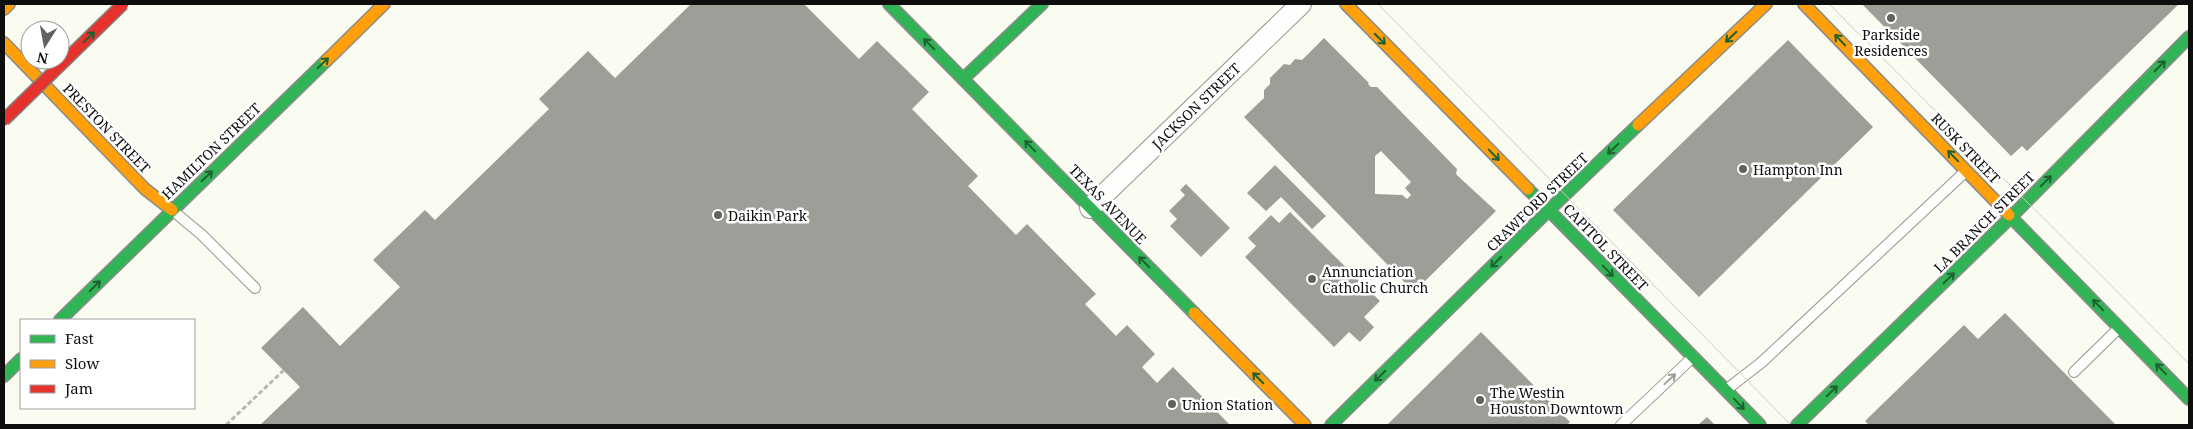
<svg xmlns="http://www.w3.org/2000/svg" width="2193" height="429" viewBox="0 0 2193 429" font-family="'Noto Serif',serif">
<rect width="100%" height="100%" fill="#fafcf2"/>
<g fill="#9e9e98" fill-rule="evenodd">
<path d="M691,4H804L859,59L877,41L929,92L912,109L978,176L968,186L1016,235L1027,224L1096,294L1085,304L1116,336L1127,325L1155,354L1142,367L1157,383L1173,367L1230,425H260L300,387L261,348L303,307L340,346L400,287L373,260L425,210L435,220L549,109L539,99L588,51L615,78Z"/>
<path d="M1862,4H2179L2027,151L2022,146L2011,156Z"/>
<path d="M1324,38L1369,83L1368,84L1371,87H1377L1457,169L1456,174L1460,178L1496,211L1414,292L1244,117L1264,98V90L1270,84V78L1284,64L1290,65L1295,59L1302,60ZM1381,151L1411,182L1405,188L1411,195L1407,199L1402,195L1375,194V156Z"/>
<path d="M1788,40L1873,127L1699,297L1613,210Z"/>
<path d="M1275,165L1326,216L1312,229L1281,197L1266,211L1247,193Z"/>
<path d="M1186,184L1230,228L1201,257L1170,226L1177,219L1169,211L1185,195L1180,190Z"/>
<path d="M1290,212L1380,301L1364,317L1374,327L1360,342L1349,332L1334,347L1245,257L1256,246L1248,238L1271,215L1279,223Z"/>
<path d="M2005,313L2116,425H1869L1865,421L1964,325L1978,339Z"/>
<path d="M1481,332L1570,422L1567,425H1387Z"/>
<path d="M1707,417L1715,425H1698Z"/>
</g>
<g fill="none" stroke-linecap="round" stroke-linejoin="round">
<defs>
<g id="lane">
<path d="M172,210L202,235L255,288"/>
<path d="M2074,372L2119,328"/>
<path d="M1726,390L1762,362L1965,172"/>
<path d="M1621,425L1693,357"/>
</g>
<path id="street" d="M1090,208L1301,4"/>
<g id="fast">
<path d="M889,4L1194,313"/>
<path d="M963,79L1042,4"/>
<path d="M1528,189L1760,425"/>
<path d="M2009,215L2189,399"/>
<path d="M60,320L326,61"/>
<path d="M4,376L21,359"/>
<path d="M1331,425L1549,210L1638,125"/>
<path d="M1797,425L2012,216L2189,37"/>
</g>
<g id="slow">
<path d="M1346,4L1528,189"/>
<path d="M1804,4L2009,215"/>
<path d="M4,9L9,4"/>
<path d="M4,43L145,189L172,210"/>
<path d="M326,61L384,4"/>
<path d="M1638,125L1766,4"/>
<path d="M1194,313L1305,425"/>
</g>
</defs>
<use href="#lane" stroke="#949591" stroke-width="12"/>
<use href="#street" stroke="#949591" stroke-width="22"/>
<use href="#fast" stroke="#8b8c87" stroke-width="14"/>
<use href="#slow" stroke="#8b8c87" stroke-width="14"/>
<path stroke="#b8b8b6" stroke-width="3" stroke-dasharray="5 2.5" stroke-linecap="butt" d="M226,425L284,370"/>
<use href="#lane" stroke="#fefffd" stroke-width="10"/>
<use href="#street" stroke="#fefffd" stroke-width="20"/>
<use href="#fast" stroke="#30b455" stroke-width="11"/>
<use href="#slow" stroke="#ff9f0a" stroke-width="11"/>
<g stroke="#d8c9c4" stroke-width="1">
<path d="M1378,4L1791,425"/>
<path d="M1829,4C1948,125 2070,243 2189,364"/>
</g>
<defs>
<path id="jam-bridge" d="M4,120L123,4"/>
</defs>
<use href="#jam-bridge" stroke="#82827e" stroke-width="14" stroke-linecap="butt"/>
<use href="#jam-bridge" stroke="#e5322d" stroke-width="11"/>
</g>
<defs><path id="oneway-shaft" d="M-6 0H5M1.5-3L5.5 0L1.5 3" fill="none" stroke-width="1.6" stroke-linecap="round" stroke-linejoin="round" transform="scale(1.25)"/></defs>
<g stroke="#1f6132">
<use href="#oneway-shaft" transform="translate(89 37) rotate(-44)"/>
<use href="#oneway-shaft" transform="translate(1731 37) rotate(136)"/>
<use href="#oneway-shaft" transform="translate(1380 39) rotate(45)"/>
<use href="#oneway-shaft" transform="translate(1840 40) rotate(-134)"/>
<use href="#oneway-shaft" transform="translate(929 44) rotate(-135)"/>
<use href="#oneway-shaft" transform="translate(323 63) rotate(-44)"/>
<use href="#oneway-shaft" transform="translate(2160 66) rotate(-45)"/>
<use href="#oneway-shaft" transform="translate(1030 146) rotate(-134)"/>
<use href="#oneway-shaft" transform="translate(1613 149) rotate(136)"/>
<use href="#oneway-shaft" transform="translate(1494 155) rotate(46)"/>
<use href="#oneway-shaft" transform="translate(1953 156) rotate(-134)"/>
<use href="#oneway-shaft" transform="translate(207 176) rotate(-44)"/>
<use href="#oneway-shaft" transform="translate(2046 181) rotate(-45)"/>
<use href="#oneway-shaft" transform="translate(1144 262) rotate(-135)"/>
<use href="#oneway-shaft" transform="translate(1496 262) rotate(135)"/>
<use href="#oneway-shaft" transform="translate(1608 271) rotate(46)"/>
<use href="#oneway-shaft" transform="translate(1949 278) rotate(-44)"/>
<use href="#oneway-shaft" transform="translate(95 286) rotate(-45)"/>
<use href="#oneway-shaft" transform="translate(2098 305) rotate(-134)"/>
<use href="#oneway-shaft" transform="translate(2161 369) rotate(-134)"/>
<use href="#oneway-shaft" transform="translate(1380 376) rotate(135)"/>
<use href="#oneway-shaft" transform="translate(1258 378) rotate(-135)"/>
<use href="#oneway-shaft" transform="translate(1832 391) rotate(-44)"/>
<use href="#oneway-shaft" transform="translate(1739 404) rotate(46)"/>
</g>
<use stroke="#9e9f9d" href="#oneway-shaft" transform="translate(1670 379) rotate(-43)"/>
<g fill="#61615e" stroke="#fff" stroke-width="2">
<circle cx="1891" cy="18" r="5"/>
<circle cx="1743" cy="169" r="5"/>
<circle cx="718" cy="215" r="5"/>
<circle cx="1312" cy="279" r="5"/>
<circle cx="1480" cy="400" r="5"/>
<circle cx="1172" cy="404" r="5"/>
</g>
<g text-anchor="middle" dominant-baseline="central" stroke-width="5" stroke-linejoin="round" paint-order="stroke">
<g font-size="14" fill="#0e0e0e" stroke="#fff" text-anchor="start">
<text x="1891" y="34" text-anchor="middle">Parkside<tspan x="1891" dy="16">Residences</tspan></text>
<text x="1753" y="169">Hampton Inn</text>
<text x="728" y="215">Daikin Park</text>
<text x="1322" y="271">Annunciation<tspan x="1322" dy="16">Catholic Church</tspan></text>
<text x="1490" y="392">The Westin<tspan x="1490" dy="16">Houston Downtown</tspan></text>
<text x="1182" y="404">Union Station</text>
</g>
<g font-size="14" fill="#0e0e0e" stroke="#fff">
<text transform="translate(1196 106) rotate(-44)">JACKSON STREET</text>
<text transform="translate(107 128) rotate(46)">PRESTON STREET</text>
<text transform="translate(1966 148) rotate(46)">RUSK STREET</text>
<text transform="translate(211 151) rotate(-44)">HAMILTON STREET</text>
<text transform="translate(1537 202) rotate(-44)">CRAWFORD STREET</text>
<text transform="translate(1108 204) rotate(46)">TEXAS AVENUE</text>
<text transform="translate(1984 222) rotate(-45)">LA BRANCH STREET</text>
<text transform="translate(1606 247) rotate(46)">CAPITOL STREET</text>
</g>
</g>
<rect width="2193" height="429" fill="none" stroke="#0e0e0e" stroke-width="10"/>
<rect x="20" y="319" width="175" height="90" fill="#ffffff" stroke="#9f9f9f"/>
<rect x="30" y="335" width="25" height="8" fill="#30b455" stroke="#9f9f9f"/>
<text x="65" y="344" font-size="15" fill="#0e0e0e">Fast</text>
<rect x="30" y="360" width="25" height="8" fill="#ff9f0a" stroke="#9f9f9f"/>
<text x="65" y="369" font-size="15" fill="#0e0e0e">Slow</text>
<rect x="30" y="385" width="25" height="8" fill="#e5322d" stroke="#9f9f9f"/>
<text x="65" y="394" font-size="15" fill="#0e0e0e">Jam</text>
<g transform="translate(45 45) rotate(191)"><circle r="24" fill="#ffffff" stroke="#9f9f9f"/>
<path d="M0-4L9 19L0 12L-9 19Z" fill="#61615e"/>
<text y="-8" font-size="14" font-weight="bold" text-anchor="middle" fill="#0e0e0e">N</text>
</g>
</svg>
